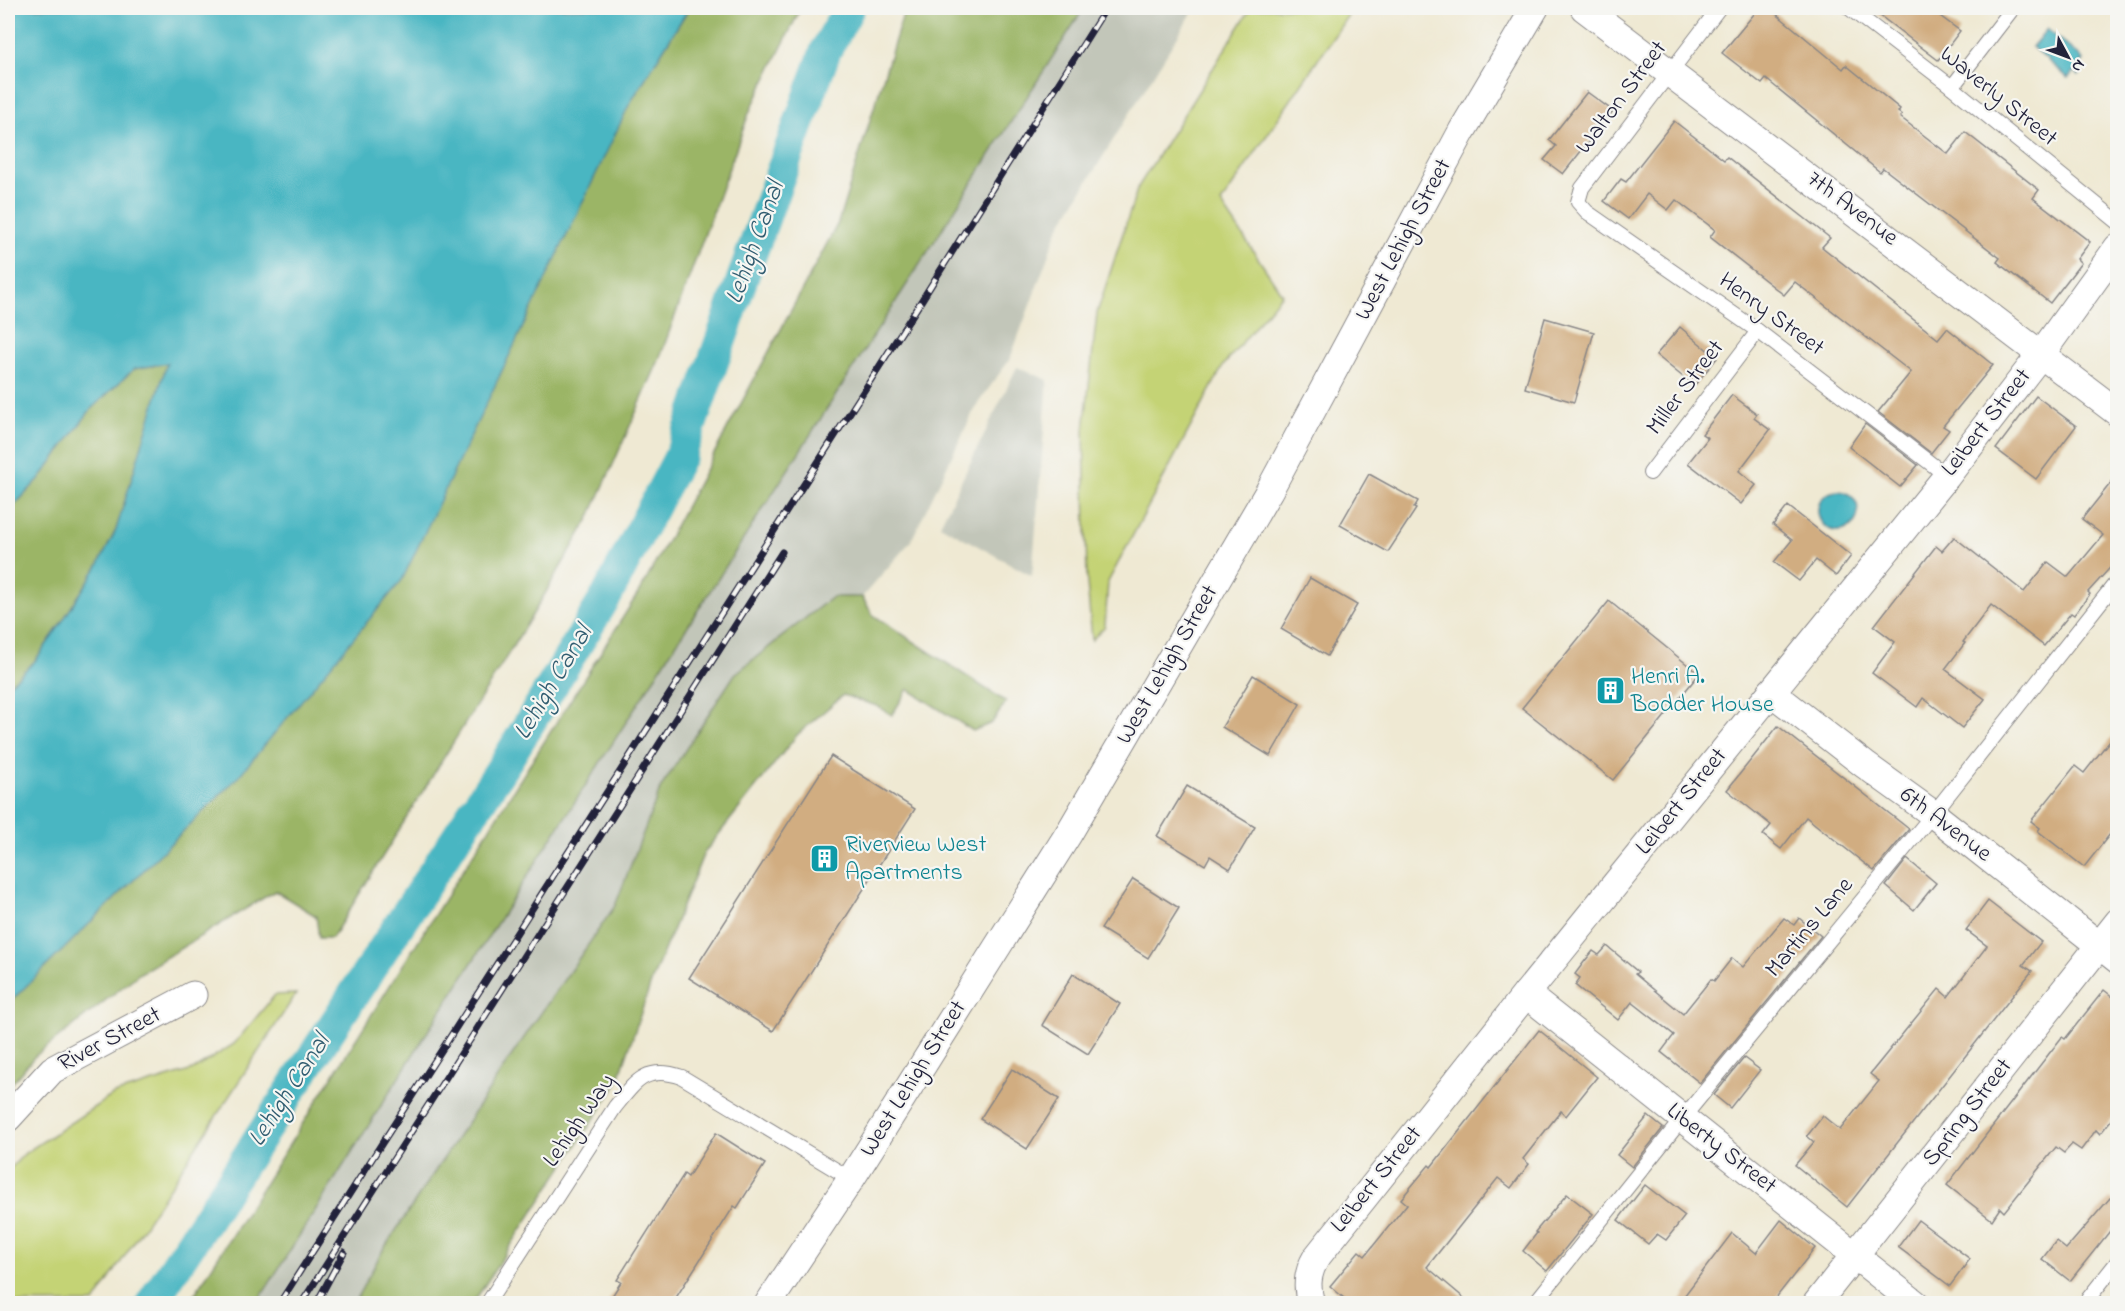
<svg xmlns="http://www.w3.org/2000/svg" width="2125" height="1311" viewBox="0 0 2125 1311" font-family="'Indie Flower',sans-serif">
<rect width="100%" height="100%" fill="#f6f6f2"/>
<filter id="ink" filterUnits="userSpaceOnUse"><feTurbulence type="fractalNoise" baseFrequency=".0167" numOctaves="2"/><feDisplacementMap in="SourceGraphic" scale="12" xChannelSelector="R" yChannelSelector="G"/><feConvolveMatrix kernelMatrix="1 2 1 2 8 2 1 2 1" color-interpolation-filters="sRGB"/></filter>
<filter id="wash" filterUnits="userSpaceOnUse"><feTurbulence type="fractalNoise" baseFrequency=".008" numOctaves="4" result="noise"/><feDisplacementMap in="SourceGraphic" scale="24" xChannelSelector="R" yChannelSelector="G"/><feGaussianBlur stdDeviation="1.35" result="paint"/><feColorMatrix in="noise" values="0 0 0 0 0 0 0 0 0 0 0 0 0 0 0 0 0 1.4 0 .05"/><feComposite in="paint" operator="in"/></filter>
<g filter="url(#wash)">
<rect width="100%" height="100%" fill="#efe9d3"/>
<g fill="#c2c6b9">
<path d="M1084,8H1195L1058,229L1010,359L976,406L911,541L862,597H832L661,787L615,906L510,1058L383,1250L354,1303L257,1304L428,1031Z"/>
<path d="M1017,367L1048,380L1032,576L940,525Z"/>
</g>
<g fill="#c4d375" stroke="#737a58" stroke-width="1.5">
<path d="M1251,8H1353L1221,203L1282,294L1223,366L1108,582L1105,626L1092,640L1087,582L1084,431L1097,313L1138,187Z"/>
<path d="M296,994L94,1303H8V1171L25,1153L114,1094L193,1070L234,1044L275,995Z"/>
</g>
<g fill="#9bb566" stroke="#5e6c50" stroke-width="1.5">
<path d="M689,8H801L749,113L659,360L589,519L533,614L332,938H319L316,916L275,891L140,973L34,1057L8,1088V1004L238,777L630,103Z"/>
<path d="M905,8H1084L428,1031L257,1303H189L644,584L838,223Z"/>
<path d="M168,363L116,530L98,566L58,628L35,661L8,686V512L40,478L91,409L134,369Z"/>
<path d="M832,597H862L873,615L1006,702L992,723L973,731L908,689L892,715L877,706L843,695L797,735L704,853L652,980L617,1084L473,1303H354L383,1250L510,1058L615,906L661,787L735,674Z"/>
</g>
<g fill="#48b6c2" stroke="#356c7e" stroke-width="1.5">
<path d="M8,8H689L630,103L402,580L238,777L8,1004V686L35,661L58,628L98,566L116,530L167,363L134,369L91,409L40,478L8,512Z"/>
<path d="M2047,29L2084,60L2078,66L2083,70L2079,75L2074,71L2068,78L2032,47Z"/>
<circle cx="1838" cy="511" r="20"/>
</g>
<g fill="none" stroke-linecap="round" stroke-linejoin="round">
<path stroke="#48b6c2" stroke-width="32" d="M151,1304L507,760L607,595L680,456L749,260L826,50L849,8"/>
</g>
<g id="blocks">
<g fill="#d1ad81">
<path d="M1759,8H1769L1843,69L1846,65L1900,109L1898,112L1902,115L1900,117L1948,154L1965,132L2039,190L2033,198L2090,242L2077,259L2081,263L2050,303L1997,262L2000,258L1883,168L1880,172L1766,79L1762,84L1722,53Z"/>
<path d="M1870,8H1929L1960,31L1938,60Z"/>
<path d="M1587,92L1613,111L1563,174L1544,160L1556,146L1549,140Z"/>
<path d="M1674,121L1724,160L1727,157L1830,238L1822,247L1938,339L1947,328L1993,365L1943,426L1949,430L1931,453L1878,412L1911,372L1795,282L1784,295L1710,237L1715,230L1676,200L1668,210L1647,194L1628,219L1604,201L1621,179L1626,182Z"/>
<path d="M1545,318L1594,332L1574,402L1525,388Z"/>
<path d="M1680,327L1717,358L1694,386L1656,355Z"/>
<path d="M1732,395L1757,414L1754,418L1770,430L1739,471L1756,485L1741,504L1688,463L1708,438L1702,434Z"/>
<path d="M2036,396L2076,426L2036,479L1996,449Z"/>
<path d="M1865,424L1918,465L1900,487L1849,447Z"/>
<path d="M1369,474L1418,501L1414,508L1416,509L1388,552L1340,525Z"/>
<path d="M2118,474V559L2088,592L2090,594L2074,615L2071,613L2044,646L1991,605L1963,642L1965,643L1945,669L1985,699L1962,728L1923,698L1917,707L1872,673L1895,642L1874,626L1936,546L1942,551L1954,537L2024,592L2048,562L2068,577L2103,535L2082,519Z"/>
<path d="M1788,506L1851,556L1836,576L1816,560L1799,581L1774,562L1792,540L1773,525Z"/>
<path d="M1310,578L1357,605L1327,656L1281,629Z"/>
<path d="M1609,601L1699,674L1613,780L1522,708Z"/>
<path d="M1253,675L1300,704L1270,756L1222,727Z"/>
<path d="M1778,726L1909,829L1874,871L1806,817L1781,849L1763,835L1771,825L1727,790Z"/>
<path d="M2118,730V824L2084,867L2038,831L2040,828L2031,821L2075,766L2084,773Z"/>
<path d="M831,756L915,809L773,1031L689,978Z"/>
<path d="M1187,786L1255,827L1230,869L1210,856L1205,865L1157,836Z"/>
<path d="M1907,859L1936,883L1914,910L1886,886Z"/>
<path d="M1133,879L1179,908L1148,958L1101,929Z"/>
<path d="M1988,901L2041,942L2023,965L2032,971L1847,1207L1795,1165L1814,1142L1807,1136L1823,1116L1840,1130L1879,1081L1870,1074L1939,989L1948,997L1987,946L1966,930Z"/>
<path d="M1784,918L1794,925L1799,918L1821,936L1700,1083L1661,1052L1674,1035L1632,1002L1618,1020L1575,985L1580,978L1575,974L1584,962L1593,951L1599,955L1607,946L1638,972L1635,974L1683,1014L1711,979L1714,981L1732,958L1743,967Z"/>
<path d="M1073,974L1120,1004L1088,1054L1042,1025Z"/>
<path d="M2104,990L2118,1001V1111L2100,1134L2096,1130L2081,1150L2072,1144L2064,1153L2056,1147L2004,1212L2000,1208L1992,1220L1947,1185L2048,1055L2062,1037L2065,1039Z"/>
<path d="M1539,1030L1597,1077L1566,1116L1561,1111L1523,1159L1529,1164L1511,1188L1498,1178L1427,1267L1471,1304H1351L1330,1286L1359,1251L1365,1256L1407,1204L1401,1199L1429,1165L1431,1167Z"/>
<path d="M1744,1058L1760,1070L1730,1108L1714,1095Z"/>
<path d="M1012,1069L1059,1099L1027,1149L980,1119Z"/>
<path d="M1648,1116L1663,1128L1632,1167L1617,1155Z"/>
<path d="M716,1133L765,1164L737,1208L734,1206L672,1304H607L621,1282L617,1280L684,1174L688,1177Z"/>
<path d="M1645,1185L1685,1216L1666,1240L1657,1234L1648,1244L1618,1220Z"/>
<path d="M1567,1194L1593,1214L1547,1271L1523,1251L1537,1233L1535,1232Z"/>
<path d="M2110,1198L2118,1204V1221L2070,1281L2042,1259L2056,1241L2066,1249Z"/>
<path d="M1781,1220L1815,1248L1771,1304H1678L1732,1233L1756,1253Z"/>
<path d="M1918,1220L1970,1259L1950,1286L1898,1247Z"/>
</g>
</g>
</g>
<g filter="url(#ink)">
<use href="#blocks" fill-opacity="0" stroke="#888687" stroke-width="1.5"/>
<g fill="none" stroke-linecap="round" stroke-linejoin="round">
<defs>
<g id="lane">
<path d="M1719,8L1582,188L1578,202L1587,212L1758,331L1947,476"/>
<path d="M1849,8L1952,87L2118,222"/>
<path d="M1952,87L2013,8"/>
<path d="M1650,473L1758,331"/>
<path d="M487,1304L615,1107C636,1081 646,1065 682,1077L851,1179"/>
<path d="M1534,1304L1682,1119L1933,814L2118,580"/>
<path d="M2084,1304L2118,1261"/>
</g>
<g id="street">
<path d="M1584,8L2118,413"/>
<path d="M1771,692L1865,765L1933,814L2118,960"/>
<path d="M1526,994L1916,1304"/>
<path d="M8,1118L52,1070L193,995"/>
<path d="M768,1304L851,1179L1069,833L1269,491L1462,131L1535,8"/>
<path d="M1311,1304C1306,1287 1307,1273 1316,1258L1526,994L1947,476L2041,354L2118,247"/>
<path d="M1816,1304L2118,922"/>
</g>
</defs>
<use href="#lane" stroke="#888687" stroke-width="16"/>
<use href="#street" stroke="#888687" stroke-width="29"/>
<use href="#lane" stroke="#fff" stroke-width="14"/>
<use href="#street" stroke="#fff" stroke-width="27"/>
<defs>
<g id="rail">
<path d="M279,1304L913,314L1106,8"/>
<path d="M301,1304L782,552"/>
<path d="M316,1304L344,1252"/>
</g>
</defs>
<use href="#rail" stroke="#22223b" stroke-width="7"/>
<use href="#rail" stroke="#f6f6f2" stroke-width="4.5" stroke-dasharray="14" stroke-linecap="butt"/>
</g>
</g>
<defs>
<symbol id="building-square" viewBox="-11 -11 22 22"><rect x="-9" y="-9" width="18" height="18" rx="4" fill="#0f9aa8" stroke="#f6f6f2"/><path d="M-4-6H4V6H1V3H-1V6H-4ZM-2.5-4.3h1.7v1.8h-1.7ZM.8-4.3h1.7v1.8H.8ZM-2.5-1h1.7V.8h-1.7ZM.8-1h1.7V.8H.8Z" fill="#fff"/></symbol>
</defs>
<g fill-rule="evenodd">
<use href="#building-square" x="1594" y="674" width="33" height="33"/>
<use href="#building-square" x="808" y="842" width="33" height="33"/>
</g>
<g text-anchor="middle" dominant-baseline="central" stroke-width="4.5" stroke-linejoin="round" paint-order="stroke">
<g font-size="24" fill="#22223b" stroke="#f6f6f2">
<text transform="translate(1998 97) rotate(39)">Waverly Street</text>
<text transform="translate(1622 98) rotate(-53)">Walton Street</text>
<text transform="translate(1852 209) rotate(37)">7th Avenue</text>
<text transform="translate(1404 240) rotate(-62)">West Lehigh Street</text>
<text transform="translate(1771 315) rotate(36)">Henry Street</text>
<text transform="translate(1686 388) rotate(-53)">Miller Street</text>
<text transform="translate(1987 423) rotate(-52)">Leibert Street</text>
<text transform="translate(1168 665) rotate(-60)">West Lehigh Street</text>
<text transform="translate(1682 802) rotate(-51)">Leibert Street</text>
<text transform="translate(1945 825) rotate(37)">6th Avenue</text>
<text transform="translate(1810 928) rotate(-50)">Martins Lane</text>
<text transform="translate(110 1040) rotate(-28)">River Street</text>
<text transform="translate(914 1079) rotate(-58)">West Lehigh Street</text>
<text transform="translate(1968 1113) rotate(-52)">Spring Street</text>
<text transform="translate(580 1121) rotate(-55)">Lehigh Way</text>
<text transform="translate(1721 1149) rotate(38)">Liberty Street</text>
<text transform="translate(1377 1180) rotate(-51)">Leibert Street</text>
</g>
<g font-size="24" fill="#0d838f" stroke="#f6f6f2" text-anchor="start">
<text x="1631" y="677">Henri A.<tspan x="1631" dy="28">Bodder House</tspan></text>
<text x="845" y="845">Riverview West<tspan x="845" dy="28">Apartments</tspan></text>
</g>
<g font-size="26" font-style="italic" fill="#315d71" stroke="#f6f6f2">
<text transform="translate(756 243) rotate(-70)">Lehigh Canal</text>
<text transform="translate(554 683) rotate(-59)">Lehigh Canal</text>
<text transform="translate(290 1091) rotate(-57)">Lehigh Canal</text>
</g>
</g>
<rect width="2125" height="1311" fill="none" stroke="#f6f6f2" stroke-width="30"/>
<g transform="translate(2068 57) rotate(131)" stroke="#f6f6f2" stroke-width="4.5" paint-order="stroke">
<path d="M0-4.5L10 22L0 15L-10 22Z" fill="#22223b"/>
<text y="-9" font-size="16" font-weight="bold" text-anchor="middle" fill="#22223b">N</text>
</g>
</svg>
